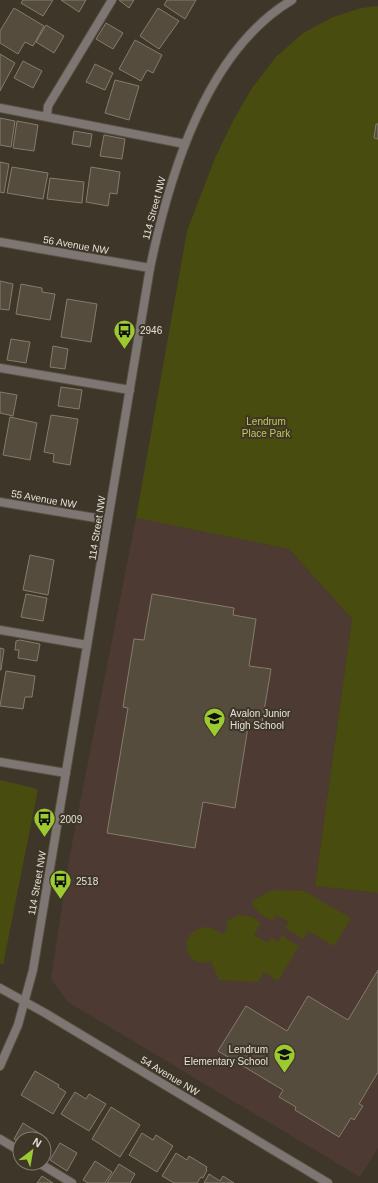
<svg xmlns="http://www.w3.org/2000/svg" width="378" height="1183" viewBox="0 0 378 1183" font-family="Arial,sans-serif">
<rect width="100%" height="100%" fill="#3e3628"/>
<path fill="#4d3a32" d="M136,518L289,549L352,619L315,886L378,893V1148L360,1177L68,1002L51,979L69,859Z"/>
<g fill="#494c0f">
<path d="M378,6V893L315,886L352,619L289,549L136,518L187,231L215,158L233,121L252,88L276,57L303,33L333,17L361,8Z"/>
<path d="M0,780L38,789L3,965L0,963Z"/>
<path d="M272,890L304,891L351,918L334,946L308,931L303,939L285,928L289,922L276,915L272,921L259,913L252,904V901Z"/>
<path d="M239,915L250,916L261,923L254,935L268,943L271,937L278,942L282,935L299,946L278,981L264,972L258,982L219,980L211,961C182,971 176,927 209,927L223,934L227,929V921Z"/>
</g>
<g fill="#554c3e" stroke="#857c6c">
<path d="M23,0H53L43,16L21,3Z"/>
<path d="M61,0H86L79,12Z"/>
<path d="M119,0H134L129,8Z"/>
<path d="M167,0H196L185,19L164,5Z"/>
<path d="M14,8L44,26L33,46L25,42L18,54L0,43V31Z"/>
<path d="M158,8L179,21L159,49L140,36Z"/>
<path d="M106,23L123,33L113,49L96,39Z"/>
<path d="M46,25L64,36L54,53L36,42Z"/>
<path d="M135,40L162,55L153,73L147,70L141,81L119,69Z"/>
<path d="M0,54L15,63L0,91Z"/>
<path d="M23,61L42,71L33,88L14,78Z"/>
<path d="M95,64L113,73L105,90L86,82Z"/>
<path d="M115,80L139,86L129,120L105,113Z"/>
<path d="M0,118L15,121L11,147L0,145Z"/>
<path d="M17,121L38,125L34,151L13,148Z"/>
<path d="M376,124H378V139L374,138Z"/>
<path d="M74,131L92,134L90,147L72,144Z"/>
<path d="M104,135L125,139L122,159L100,156Z"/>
<path d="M0,162L9,164L4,193L0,192Z"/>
<path d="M12,167L48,173L43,199L7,193Z"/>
<path d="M91,167L120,172L117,194L110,193L108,206L86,202Z"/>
<path d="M50,178L84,182L82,203L47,199Z"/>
<path d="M0,281L13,284L9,310L0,309Z"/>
<path d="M21,284L42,288V292L55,294L50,320L16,314Z"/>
<path d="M67,299L97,304L91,342L61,337Z"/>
<path d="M11,339L30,342L26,363L7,360Z"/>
<path d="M53,346L68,349L65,369L50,367Z"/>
<path d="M61,387L82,390L79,409L58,406Z"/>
<path d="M0,392L17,395L13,416L0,413Z"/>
<path d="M51,415L78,419L70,465L53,462L54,454L44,452Z"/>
<path d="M10,417L37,423L30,460L3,455Z"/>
<path d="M30,555L54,560L48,595L23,590Z"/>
<path d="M26,594L47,598L43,621L21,617Z"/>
<path d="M152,594L234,608L233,615L256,619L249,666L271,669L261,729L248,727L235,808L203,802L195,848L107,833L128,708L123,707L134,639L144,640Z"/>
<path d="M20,640L40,644L37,661L18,658L19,650H15L16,641Z"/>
<path d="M0,648L4,649L1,670H0Z"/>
<path d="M6,671L35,676L32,697H25L23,709L0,706Z"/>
<path d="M378,970V1072L359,1104L363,1106L354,1120L351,1118L339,1137L295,1110L296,1107L279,1097L283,1090L218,1051L246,1006L287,1031L308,996L348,1020Z"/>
<path d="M35,1071L59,1085L58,1087L66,1092L53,1114L21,1095Z"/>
<path d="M75,1092L86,1099L89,1094L106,1104L89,1131L61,1114Z"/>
<path d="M111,1107L140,1125L120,1157L92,1139Z"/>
<path d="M23,1123L42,1135L40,1139H20V1143L14,1139Z"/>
<path d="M142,1133L153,1140L156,1135L173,1146L157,1172L129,1155Z"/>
<path d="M60,1143L77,1153L67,1171L50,1160Z"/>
<path d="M176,1153L187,1160L189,1156L207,1167L206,1169L207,1170L203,1178L201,1177L197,1183H174L162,1176Z"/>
<path d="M95,1161L112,1172L105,1183H88L83,1180Z"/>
<path d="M119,1164L135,1174L130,1183H107Z"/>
<path d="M209,1174L220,1181L223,1176L234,1183H204Z"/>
<path d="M42,1176L53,1183H37Z"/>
</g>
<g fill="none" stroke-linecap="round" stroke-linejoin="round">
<defs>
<g id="service">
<path d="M0,108L185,144"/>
<path d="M47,116L48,106L112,0"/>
<path d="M0,368L130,390"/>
<path d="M0,630L87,645"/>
<path d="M0,1139L20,1151"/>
<path d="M39,1163L72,1183"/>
</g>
<g id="minor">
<path d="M0,242L150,268"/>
<path d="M0,502L108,520"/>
<path d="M0,762L66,773"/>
<path d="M0,988L45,1013L328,1183"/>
</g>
<path id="tertiary" d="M0,1066L18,1025L33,970L150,268C169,176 206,51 292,0"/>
</defs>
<use href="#service" stroke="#595244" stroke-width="10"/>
<use href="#minor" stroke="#595244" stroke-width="10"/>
<use href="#tertiary" stroke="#595244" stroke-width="10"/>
<use href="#service" stroke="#7e7672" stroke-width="8"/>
<use href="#minor" stroke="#7e7672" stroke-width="8"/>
<use href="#tertiary" stroke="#7e7672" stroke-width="8"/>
</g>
<defs>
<symbol id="bus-pin" viewBox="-11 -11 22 30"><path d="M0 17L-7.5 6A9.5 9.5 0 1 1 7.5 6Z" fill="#9cca31" stroke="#3e3628"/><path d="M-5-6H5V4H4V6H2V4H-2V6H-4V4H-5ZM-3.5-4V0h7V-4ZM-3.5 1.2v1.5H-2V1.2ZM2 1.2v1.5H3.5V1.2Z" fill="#111"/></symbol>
<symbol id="school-pin" viewBox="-11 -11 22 30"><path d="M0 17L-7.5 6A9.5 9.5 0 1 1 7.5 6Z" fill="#9cca31" stroke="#3e3628"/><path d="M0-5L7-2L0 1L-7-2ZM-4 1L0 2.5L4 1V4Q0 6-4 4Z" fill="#111"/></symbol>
</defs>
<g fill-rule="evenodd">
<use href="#bus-pin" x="112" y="318" width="25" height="34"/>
<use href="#school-pin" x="202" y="706" width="25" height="34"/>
<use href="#bus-pin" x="32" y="806" width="25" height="34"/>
<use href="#bus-pin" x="48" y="868" width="25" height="34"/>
<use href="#school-pin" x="272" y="1042" width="25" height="34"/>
</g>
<g text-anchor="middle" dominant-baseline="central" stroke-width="4" stroke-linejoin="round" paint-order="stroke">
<g font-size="10" fill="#e7e2d9" stroke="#3e3628">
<text transform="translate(154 208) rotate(-75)">114 Street NW</text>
<text transform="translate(76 245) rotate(10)">56 Avenue NW</text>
<text transform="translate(44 499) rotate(10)">55 Avenue NW</text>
<text transform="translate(97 528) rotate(-81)">114 Street NW</text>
<text transform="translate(37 883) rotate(-80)">114 Street NW</text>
<text transform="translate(170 1076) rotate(31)">54 Avenue NW</text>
</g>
<g font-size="10" fill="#e7e2d9" stroke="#3e3628" text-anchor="start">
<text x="140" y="330">2946</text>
<text x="230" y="713">Avalon Junior<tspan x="230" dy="12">High School</tspan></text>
<text x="60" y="819">2009</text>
<text x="76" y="881">2518</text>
<text x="268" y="1049" text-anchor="end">Lendrum<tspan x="268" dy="12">Elementary School</tspan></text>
</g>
<g font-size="10" fill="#c3c956" stroke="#3e3628">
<text x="266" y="421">Lendrum<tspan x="266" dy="12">Place Park</tspan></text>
</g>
</g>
<g transform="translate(32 1151) rotate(31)"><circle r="19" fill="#3e3628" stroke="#827b6f"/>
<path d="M0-3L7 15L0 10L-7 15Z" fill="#9cca31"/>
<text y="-6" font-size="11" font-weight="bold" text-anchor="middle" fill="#e7e2d9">N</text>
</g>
</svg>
